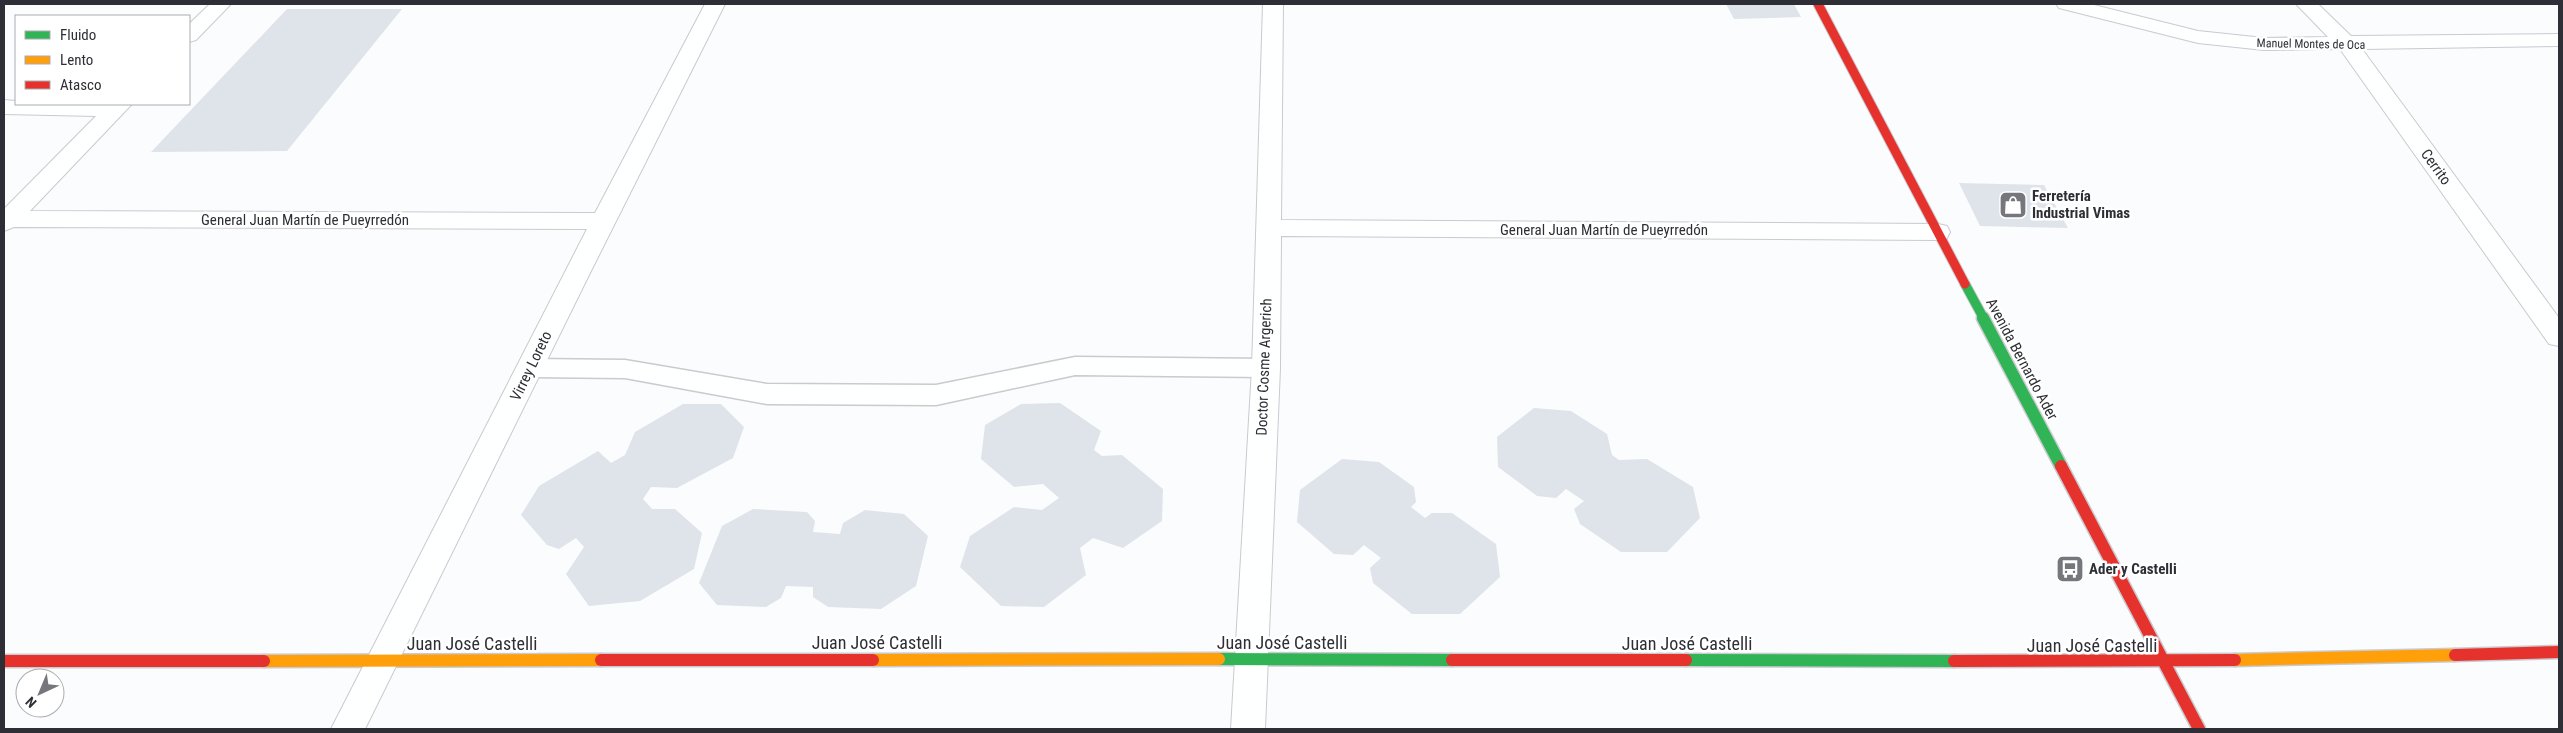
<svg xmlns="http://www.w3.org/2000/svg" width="2563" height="733" viewBox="0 0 2563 733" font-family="'Roboto Condensed',sans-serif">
<rect width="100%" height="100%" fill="#fbfcfe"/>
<g fill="#dfe4ea">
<path d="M1726,4H1794L1801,17L1734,19Z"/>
<path d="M287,9H402L287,151L151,152Z"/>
<path d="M1959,183L2044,185L2068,228L1980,226Z"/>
<path d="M1060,403L1101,431L1094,450L1102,456L1122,455L1163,489L1162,521L1123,548L1093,538L1080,548L1086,575L1044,607L1001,606L960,567L970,536L1014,507L1042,510L1059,498L1043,484L1014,487L981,459L985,425L1021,404Z"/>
<path d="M683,404H721L744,427L733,458L677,488L651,487L643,499L652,509H675L702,533L694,569L640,601L589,606L566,574L584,547L576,538L559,549L547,545L521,515L539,486L598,451L611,463L625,455L635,432Z"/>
<path d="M1534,408L1571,411L1607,434L1612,455L1619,460L1647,459L1693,487L1700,518L1667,552H1621L1580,524L1574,509L1584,501L1566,489L1556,498L1537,496L1498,467L1497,437Z"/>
<path d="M1342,459L1379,462L1414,487L1416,502L1411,507L1425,518L1432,513H1452L1496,544L1500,577L1460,614H1412L1373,583L1370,568L1381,558L1364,545L1353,555L1334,554L1297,522L1300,490Z"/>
<path d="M753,509L807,512L815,521L813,532L840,534L843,523L865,510L904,514L928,536L916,586L881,609L828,607L813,597V587L786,586L781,598L766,607L717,605L699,583L722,526Z"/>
</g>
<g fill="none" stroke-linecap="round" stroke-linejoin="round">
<defs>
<path id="lane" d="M1075,357L1266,359L1275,361L1279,368L1275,375L1266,377L1075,375L936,405L767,404L625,378L530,377L521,375L517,368L521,361L530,359L625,360L767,384L936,385Z"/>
<g id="street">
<path d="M210,4H231L196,40L189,42V24Z"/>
<path d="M705,4H725L589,275L365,729H331L587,229L14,227L4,231V209L96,116L4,114V100L16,101V104H132L30,211L595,213Z"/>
<path d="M1263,4H1283L1281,220L1938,224L1947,226L1950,232L1947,238L1938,240L1281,236L1280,368L1265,729H1231L1252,368Z"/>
<path d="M2056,4H2090L2198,31L2264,38L2328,37L2296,4H2318L2351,36L2559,34V46L2362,49L2559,318V346L2549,344L2340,49L2264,50L2198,43L2059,8Z"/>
</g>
<path id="fast-far1" d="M1965,284L1984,319"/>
<g id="fast">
<path d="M1983,318L2061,466"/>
<path d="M1219,659L1452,660"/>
<path d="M1686,660L1954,661"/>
</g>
<g id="slow">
<path d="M873,660L1219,659"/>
<path d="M2235,660L2455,655"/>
<path d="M264,661L601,660"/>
</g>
<path id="jam-far1" d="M1818,4L1965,284"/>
<g id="jam">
<path d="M2061,466L2199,729"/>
<path d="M2455,655L2559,652"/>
<path d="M601,660H873"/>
<path d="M1452,660H1686"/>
<path d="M4,661H264"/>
<path d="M1954,661L2235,660"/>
</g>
</defs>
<use href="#lane" stroke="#cacacf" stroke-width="3"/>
<use href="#street" stroke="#cacacf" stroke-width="2"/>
<use href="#fast-far1" stroke="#cacacf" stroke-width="11"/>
<use href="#fast" stroke="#cacacf" stroke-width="15"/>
<use href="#slow" stroke="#cacacf" stroke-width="15"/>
<use href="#jam-far1" stroke="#cacacf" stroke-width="11"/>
<use href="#jam" stroke="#cacacf" stroke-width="15"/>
<use href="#lane" fill="#feffff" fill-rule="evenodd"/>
<use href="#street" fill="#feffff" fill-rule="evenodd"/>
<use href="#fast-far1" stroke="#30b455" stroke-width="9"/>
<use href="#fast" stroke="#30b455" stroke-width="12"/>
<use href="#slow" stroke="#ff9f0a" stroke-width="12"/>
<use href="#jam-far1" stroke="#e5322d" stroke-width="9"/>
<use href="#jam" stroke="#e5322d" stroke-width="12"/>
</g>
<defs>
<symbol id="shop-square" viewBox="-11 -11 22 22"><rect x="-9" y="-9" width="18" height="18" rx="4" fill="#76777c" stroke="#fff"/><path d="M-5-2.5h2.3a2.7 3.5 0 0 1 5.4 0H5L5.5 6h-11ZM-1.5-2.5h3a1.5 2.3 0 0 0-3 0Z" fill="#fff"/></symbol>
<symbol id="bus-square" viewBox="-11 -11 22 22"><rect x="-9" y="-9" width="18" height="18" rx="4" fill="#76777c" stroke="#fff"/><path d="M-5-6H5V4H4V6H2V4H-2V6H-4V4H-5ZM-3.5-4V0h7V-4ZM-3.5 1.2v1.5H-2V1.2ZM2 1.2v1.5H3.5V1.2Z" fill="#fff"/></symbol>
</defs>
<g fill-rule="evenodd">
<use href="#shop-square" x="1997" y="189" width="32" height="32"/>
<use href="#bus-square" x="2054" y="553" width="32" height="32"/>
</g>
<g text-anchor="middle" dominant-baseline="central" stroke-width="5" stroke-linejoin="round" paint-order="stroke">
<g font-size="12" fill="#2e2f36" stroke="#fff">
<text transform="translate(2311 44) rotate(1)">Manuel Montes de Oca</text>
</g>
<g font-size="15" fill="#2e2f36" stroke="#fff">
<text transform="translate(2436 167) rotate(54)">Cerrito</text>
<text x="305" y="220">General Juan Martín de Pueyrredón</text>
<text x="1604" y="230">General Juan Martín de Pueyrredón</text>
<text transform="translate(2022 359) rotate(62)">Avenida Bernardo Ader</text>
<text transform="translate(531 366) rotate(-64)">Virrey Loreto</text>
<text transform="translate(1264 367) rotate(-88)">Doctor Cosme Argerich</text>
</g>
<g font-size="15" font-weight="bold" fill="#2e2f36" stroke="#fff" text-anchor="start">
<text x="2032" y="196">Ferretería<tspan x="2032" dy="17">Industrial Vimas</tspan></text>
<text x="2089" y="569">Ader y Castelli</text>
</g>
<g font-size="18" fill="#2e2f36" stroke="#fff">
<text x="877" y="642">Juan José Castelli</text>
<text x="1282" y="642">Juan José Castelli</text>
<text x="472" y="643">Juan José Castelli</text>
<text x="1687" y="643">Juan José Castelli</text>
<text x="2092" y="645">Juan José Castelli</text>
</g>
</g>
<rect width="2563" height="733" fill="none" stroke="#2e2f36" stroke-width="10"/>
<rect x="15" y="15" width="175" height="90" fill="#ffffff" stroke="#abacaf"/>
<rect x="25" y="31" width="25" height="8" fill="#30b455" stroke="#abacaf"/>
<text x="60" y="40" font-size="15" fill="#2e2f36">Fluido</text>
<rect x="25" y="56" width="25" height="8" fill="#ff9f0a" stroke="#abacaf"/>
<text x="60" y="65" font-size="15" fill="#2e2f36">Lento</text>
<rect x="25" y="81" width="25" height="8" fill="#e5322d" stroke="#abacaf"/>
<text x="60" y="90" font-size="15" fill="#2e2f36">Atasco</text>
<g transform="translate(40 693) rotate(224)"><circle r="24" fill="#ffffff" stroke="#abacaf"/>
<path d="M0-4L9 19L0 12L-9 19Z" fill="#76777c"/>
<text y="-8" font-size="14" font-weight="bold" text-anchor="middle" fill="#2e2f36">N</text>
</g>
</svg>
